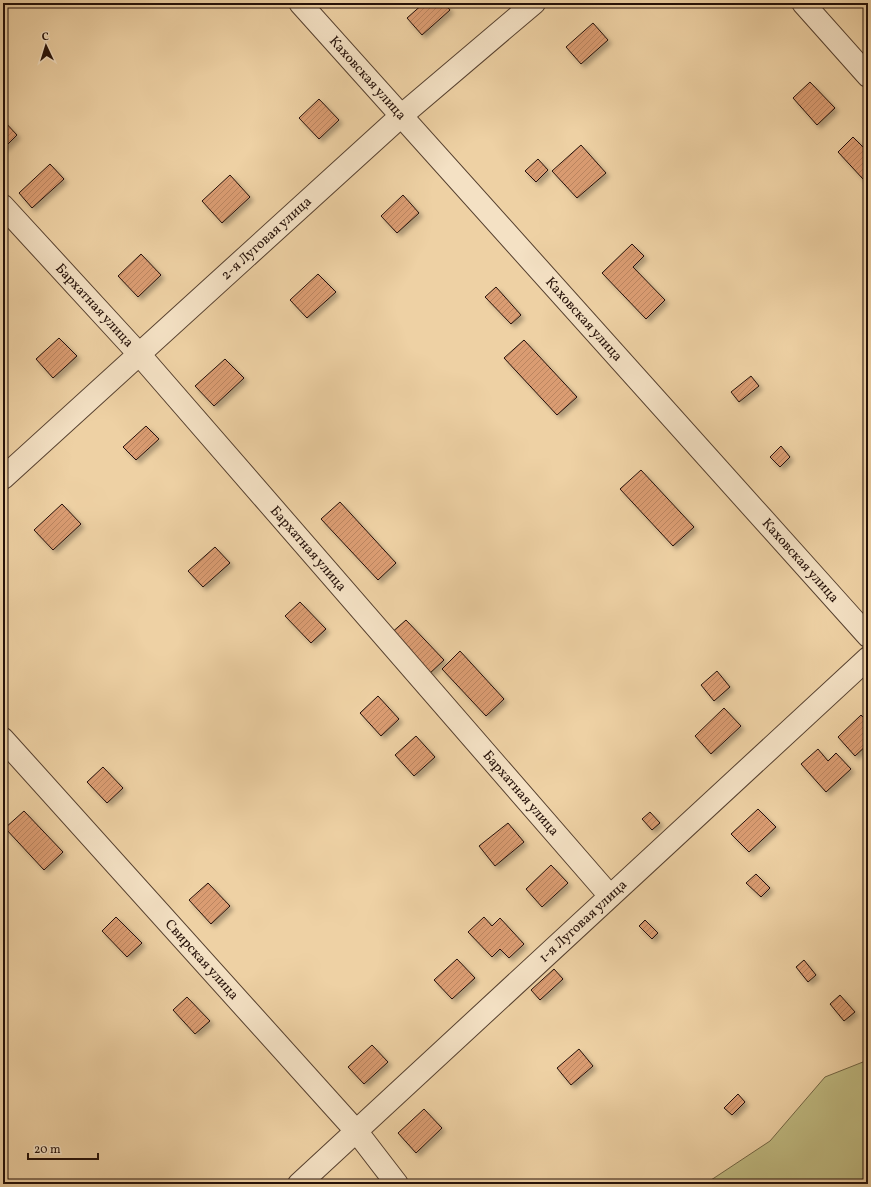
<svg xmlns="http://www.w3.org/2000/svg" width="871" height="1187" viewBox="0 0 871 1187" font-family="Vollkorn,serif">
<defs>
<pattern id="building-hatch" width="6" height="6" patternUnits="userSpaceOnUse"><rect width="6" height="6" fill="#da9c72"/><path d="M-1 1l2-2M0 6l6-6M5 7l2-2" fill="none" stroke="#bb8561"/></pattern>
<filter id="shadow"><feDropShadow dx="3.5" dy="3.5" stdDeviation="2" flood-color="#0004"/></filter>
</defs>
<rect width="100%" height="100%" fill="#eed1a4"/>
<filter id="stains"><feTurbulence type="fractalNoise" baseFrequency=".005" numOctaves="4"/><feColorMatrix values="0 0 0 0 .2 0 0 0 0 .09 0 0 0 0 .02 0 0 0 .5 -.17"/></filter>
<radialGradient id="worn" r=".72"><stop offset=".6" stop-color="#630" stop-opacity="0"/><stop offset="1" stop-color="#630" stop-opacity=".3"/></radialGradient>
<path fill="#bfba81" stroke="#726544" d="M868,1060V1184H705L770,1141L825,1077Z"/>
<g fill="url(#building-hatch)" stroke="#241008" filter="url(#shadow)">
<path d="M424,3H444L450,10L422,35L407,18Z"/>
<path d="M593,23L608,40L581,64L566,47Z"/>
<path d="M810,82L835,108L817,125L793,98Z"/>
<path d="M319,99L339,120L319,139L299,118Z"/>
<path d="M3,120L17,135L3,149Z"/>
<path d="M853,137L868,152V174L863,179L838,152Z"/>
<path d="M581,145L606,173L577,198L552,171Z"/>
<path d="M538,159L548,170L536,182L525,171Z"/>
<path d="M50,164L64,179L32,208L19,193Z"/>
<path d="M230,175L250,197L222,223L202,201Z"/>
<path d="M403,195L419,213L397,233L381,216Z"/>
<path d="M632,244L644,256L633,267L665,300L646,319L602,273Z"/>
<path d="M141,254L161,275L138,297L118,276Z"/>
<path d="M318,274L336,292L307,318L290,300Z"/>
<path d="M496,287L521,315L511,324L485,297Z"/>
<path d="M59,338L77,356L53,378L36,359Z"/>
<path d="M524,340L577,397L557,415L504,358Z"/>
<path d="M225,359L244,378L214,406L195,386Z"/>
<path d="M751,376L759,386L739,402L731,392Z"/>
<path d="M146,426L159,439L136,460L123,447Z"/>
<path d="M781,446L790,457L780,467L770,457Z"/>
<path d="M641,470L694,527L673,546L620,489Z"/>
<path d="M340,502L396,563L378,580L321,519Z"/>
<path d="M62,504L81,524L53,550L34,530Z"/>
<path d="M215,547L230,563L203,587L188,571Z"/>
<path d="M300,602L326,629L311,643L285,616Z"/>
<path d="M406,620L444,660L428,675L390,634Z"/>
<path d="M460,651L504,699L486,716L442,669Z"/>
<path d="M717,671L730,687L714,701L701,685Z"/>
<path d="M378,696L399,719L381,736L360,713Z"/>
<path d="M724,708L741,726L711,754L695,736Z"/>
<path d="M861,715L868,722V744L855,756L838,737Z"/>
<path d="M416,736L435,757L414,776L395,755Z"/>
<path d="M818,749L828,761L836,753L851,769L826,792L801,764Z"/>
<path d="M103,767L123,788L107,803L87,782Z"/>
<path d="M758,809L776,827L749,852L731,834Z"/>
<path d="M24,811L63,852L44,870L5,828Z"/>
<path d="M650,812L660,823L652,830L642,819Z"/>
<path d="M508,823L524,842L495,866L479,846Z"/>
<path d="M551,865L568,883L542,907L526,889Z"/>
<path d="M756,874L770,888L761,897L746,883Z"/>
<path d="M208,883L230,906L211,924L189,900Z"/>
<path d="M116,917L142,943L127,957L102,931Z"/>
<path d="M484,917L492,926L500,918L524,944L509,958L500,949L492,957L468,932Z"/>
<path d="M645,920L658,933L652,939L639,926Z"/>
<path d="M457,959L475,978L452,999L434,980Z"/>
<path d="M804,960L816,975L808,982L796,967Z"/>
<path d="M554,969L563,979L540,1000L531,990Z"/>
<path d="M840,995L855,1012L844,1021L830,1004Z"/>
<path d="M187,997L210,1021L195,1034L173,1010Z"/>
<path d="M372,1045L388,1062L364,1084L348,1067Z"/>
<path d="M579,1049L593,1066L571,1085L557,1068Z"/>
<path d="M738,1094L745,1102L732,1115L724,1108Z"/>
<path d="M424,1109L442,1128L416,1153L398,1133Z"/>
</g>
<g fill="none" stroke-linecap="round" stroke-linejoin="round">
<defs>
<g id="street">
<path id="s1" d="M300,3L868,636"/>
<path d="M803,3L868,76"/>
<path id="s2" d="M3,206L139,354L610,896"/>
<path id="s3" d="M3,478L401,116L534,3"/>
<path id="s4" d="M3,739L357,1132L397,1184"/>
<path id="s5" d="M299,1184L868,658"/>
</g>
</defs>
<use href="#street" stroke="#56402f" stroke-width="24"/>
<use href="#street" stroke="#f4e1c4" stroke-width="22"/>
</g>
<g text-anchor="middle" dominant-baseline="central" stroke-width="3" stroke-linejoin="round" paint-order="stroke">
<g font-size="14" fill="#241008" stroke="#f4e1c4">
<text stroke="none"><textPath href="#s1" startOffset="101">Каховская улица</textPath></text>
<text stroke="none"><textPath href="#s3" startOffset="356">2-я Луговая улица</textPath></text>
<text stroke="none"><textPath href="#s2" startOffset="135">Бархатная улица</textPath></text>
<text stroke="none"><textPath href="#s1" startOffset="425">Каховская улица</textPath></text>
<text stroke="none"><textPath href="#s2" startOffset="459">Бархатная улица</textPath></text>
<text stroke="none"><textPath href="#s1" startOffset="749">Каховская улица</textPath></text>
<text stroke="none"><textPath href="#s2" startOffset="783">Бархатная улица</textPath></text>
<text stroke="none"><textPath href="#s5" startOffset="387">1-я Луговая улица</textPath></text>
<text stroke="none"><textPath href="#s4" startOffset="297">Свирская улица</textPath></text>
</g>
</g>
<rect width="871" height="1187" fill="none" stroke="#eed1a4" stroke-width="16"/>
<rect x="4" y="4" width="863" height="1179" fill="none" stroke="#241008" stroke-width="2"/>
<rect x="8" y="8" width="855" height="1171" fill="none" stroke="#241008"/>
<g transform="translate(46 46) rotate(356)" stroke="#f4e1c4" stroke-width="3" paint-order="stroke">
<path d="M0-3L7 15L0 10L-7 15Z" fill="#241008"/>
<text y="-6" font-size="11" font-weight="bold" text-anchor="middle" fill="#241008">С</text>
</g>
<path d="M28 1153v6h70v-6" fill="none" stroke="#241008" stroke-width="2"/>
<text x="34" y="1153" font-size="12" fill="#241008" stroke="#f4e1c4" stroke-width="3" paint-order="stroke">20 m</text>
<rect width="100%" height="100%" filter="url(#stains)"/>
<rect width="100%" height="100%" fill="url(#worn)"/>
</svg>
